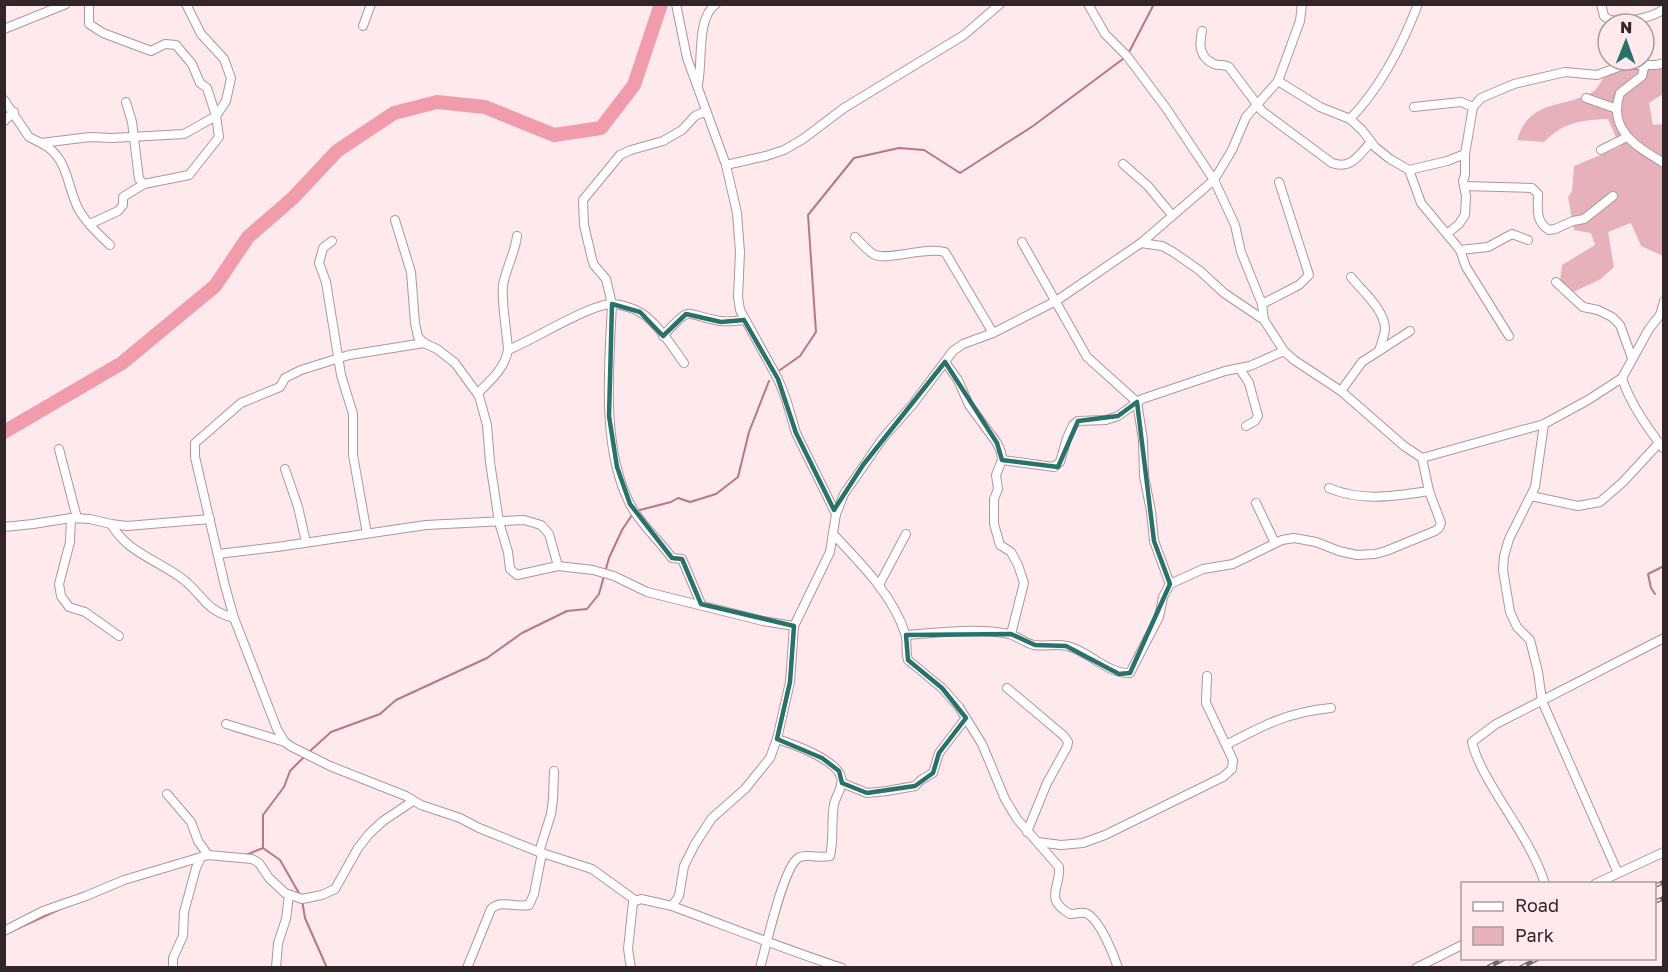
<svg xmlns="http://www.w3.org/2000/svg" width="1668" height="972" viewBox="0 0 1668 972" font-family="'Golos Text',sans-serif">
<rect width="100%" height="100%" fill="#fee9ec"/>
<path fill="#e6b1ba" d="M1663,62V94L1649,103L1653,125L1663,124V256L1641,246L1631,223L1608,232L1614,267L1601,279L1571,293L1560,281L1562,265L1595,245L1591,233L1574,230L1568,197L1572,191L1574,166L1620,147L1608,119C1581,120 1564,122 1544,142L1517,140C1530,99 1560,109 1591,93C1599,89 1602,77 1609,72C1625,62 1646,63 1663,62Z"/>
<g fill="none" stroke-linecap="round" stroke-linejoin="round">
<g stroke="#b77884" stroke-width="2">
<path d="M780,370L800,356L816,332L808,215L854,158L899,148L924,150L960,173L1033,126L1127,56L1154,4"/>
<path d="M636,511L671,502L678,498L690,502L716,494L738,477L749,432L769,381"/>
<path d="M1655,594L1651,588L1648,574L1664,566"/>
<path d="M309,752L331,732L380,714L396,700L487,658L522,633L567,611L587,609L599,594L609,558L622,530L632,515"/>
<path d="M246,855L263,848"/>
<path d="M166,864L178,860"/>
<path d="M300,895L280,860L263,848V815L284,787L290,771L305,756"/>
<path d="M95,896L112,889"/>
<path d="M302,900L305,918L327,968"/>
<path d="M10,932L65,907"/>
</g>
<path stroke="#f09cac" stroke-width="14" d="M4,432L122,363L215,286L248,237L293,198L337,151L394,113L437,102L485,107L554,135L601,128L634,85L661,4"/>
<defs>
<g id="minor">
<path d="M89,4V24L103,33L151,51L165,44L176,45L192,64L200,83L207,88L216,116L219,137L189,175L144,184L123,197V205L118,211L90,224"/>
<path d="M676,4L687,58L726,165L737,213L740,252L738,297L740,310L778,379L786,399L796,433L836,514"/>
<path d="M1088,4L1105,34L1127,56L1166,108L1214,180L1235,225L1241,252L1262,304L1264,320"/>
<path d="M1601,4L1604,16C1615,27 1652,18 1664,9"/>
<path d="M363,26L371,4"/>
<path d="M4,29L66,4"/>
<path d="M1202,31C1199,45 1199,57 1214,64C1219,66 1224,64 1229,67L1262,111L1332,163C1351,170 1359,155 1371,142"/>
<path d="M1645,64L1642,76L1620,93C1607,130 1637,147 1664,163"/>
<path d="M1278,81L1320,107L1350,119L1362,130L1375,147L1390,159L1409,170L1421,203L1460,250L1466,267L1509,336"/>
<path d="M698,84C703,61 696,18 716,4"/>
<path d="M1586,98L1617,109"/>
<path d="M4,100L29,137L41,143L90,137L112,138L184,134L216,116L226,101L231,78L224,59L201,34L186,4"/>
<path d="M126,102L132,122L139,179L144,184"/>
<path d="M1414,107L1461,102L1473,107"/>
<path d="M1350,119C1381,87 1402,46 1418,4"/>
<path d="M4,121L14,112"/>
<path d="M41,143C67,156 66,181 77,206C83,220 99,235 110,245"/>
<path d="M1601,150L1627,137"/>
<path d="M1123,164L1148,186L1172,215"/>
<path d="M726,165L766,156L784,150L803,139L844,108L964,35L1000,4"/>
<path d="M1409,170L1447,161L1465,154"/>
<path d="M1464,186L1532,188L1538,194C1538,208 1535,222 1549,230L1555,229L1573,221L1584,219L1613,196"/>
<path d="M395,220L411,272L415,323L418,337L424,343L437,349L455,363L479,396L487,425L490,462L499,522L508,552L510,569L517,575L558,566L593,570L614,576L647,592L763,621L794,626"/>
<path d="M1448,233L1459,224L1465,215L1466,196L1463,181L1465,175V154L1473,107L1481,98L1514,84L1565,72L1597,75L1624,65H1656L1664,63"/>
<path d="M855,237C860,242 866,249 873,254C886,262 925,246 945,252L993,333"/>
<path d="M332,241L323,248L319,263L326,282L341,375L353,414V455L367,534"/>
<path d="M1022,242L1087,357L1137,402L1143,440L1144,476L1151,511L1154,541L1170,584"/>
<path d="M1141,243L1214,180L1232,150L1246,117L1278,81L1300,21L1302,4"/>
<path d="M1460,250L1488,247L1512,234L1528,240"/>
<path d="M1351,277C1362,291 1384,309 1385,328C1385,335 1381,344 1379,351"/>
<path d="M1556,282L1583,307L1598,310L1612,317L1620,325L1632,358"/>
<path d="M1262,304L1299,285L1309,275L1279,182"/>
<path d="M1660,315L1664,301"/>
<path d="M663,336C693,303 683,315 720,321C727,322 736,321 744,320"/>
<path d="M424,343L349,355L301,370L285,378L280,387L241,403L195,443V457L225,586L234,618L277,729L285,742L290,746L330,766L406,796L421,805L460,818L479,828L539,852L592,869L635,900"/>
<path d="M508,350C533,340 587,306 610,304C623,304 640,310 649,319C663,331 673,348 684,363"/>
<path d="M945,362L958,380L969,405L997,443L1001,452L1002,460L996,475L998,489L994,499V524L1000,545L1011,552L1018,565L1024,583L1011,634"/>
<path d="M1240,369L1249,383L1258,416L1255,421L1246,426"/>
<path d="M1622,378C1630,403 1648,429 1664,449"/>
<path d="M1341,391L1362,362L1410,331"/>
<path d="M478,393C491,380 505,368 508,350C507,332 501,301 503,285C506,268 515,253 517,236"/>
<path d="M1544,424L1535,487L1509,539L1504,556L1503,570L1510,612L1517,627L1530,640L1538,672L1542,701L1618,873"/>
<path d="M59,449L77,518"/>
<path d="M1002,460L1054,467L1060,462L1067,438L1073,425L1078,421L1106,420L1118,416L1142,399L1225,371L1250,366L1284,351"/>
<path d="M285,469L298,507L306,542"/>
<path d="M1329,488C1361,502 1395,496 1429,491"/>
<path d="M1531,496L1578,506L1600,502L1623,482L1659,443"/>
<path d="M1256,503L1275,543"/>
<path d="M71,518L70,542L59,584L61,596L69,607L85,612L119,636"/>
<path d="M111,524C127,552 155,559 180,577C203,593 203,610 234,618"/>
<path d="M4,527L33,524L71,518L90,519L111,524L127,526L210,519"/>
<path d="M834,535C861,564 892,594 905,633C908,641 905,651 908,660L942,688L959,707L982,744L1005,799L1017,819L1059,867C1061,887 1043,899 1070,914C1075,914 1080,912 1085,913C1099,917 1114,955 1118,968"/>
<path d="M218,554L277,547L426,525L524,520L541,525L549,534L558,566"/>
<path d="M879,585L906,534"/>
<path d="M701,604L682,559L672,558C659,540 640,524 630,504C601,448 609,366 612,304L606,279L594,265L592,259L584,225L583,200L620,155L631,150L663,141L682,130L695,116L706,111"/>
<path d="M906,635C939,633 976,627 1009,634C1017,636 1025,643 1034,645C1045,647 1056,643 1067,646C1089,651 1107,674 1130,673L1159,617L1163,597L1170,584L1203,569L1233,564L1282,540L1294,538L1316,542L1339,551L1357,555L1375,554L1386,551L1435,531L1439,528L1441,523L1429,491L1422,458"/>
<path d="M1007,688L1064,736L1068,742L1067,747L1047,783L1027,832"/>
<path d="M226,724L285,742"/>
<path d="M1226,745C1264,725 1288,712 1331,708"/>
<path d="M842,783L867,793L887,791L915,786L921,780L933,773L939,753L966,718"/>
<path d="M167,794L191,822L198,841L208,855"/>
<path d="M1038,842L1061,845L1083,843L1105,835L1223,777L1232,769L1233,760L1206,703L1207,676"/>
<path d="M539,852L551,814L553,800L554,771"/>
<path d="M1545,884C1533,846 1508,815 1489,781C1482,769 1475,755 1472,742L1496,724L1664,638"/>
<path d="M1595,884L1664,852"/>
<path d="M672,906C729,927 784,949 842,968"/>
<path d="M4,931L43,911L86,896L124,880L208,855L252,859L259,863L269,878L285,893L302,899L322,895L335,889L358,848L369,834L383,821L413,801"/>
<path d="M173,968V958L183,936L184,912L196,868L201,857"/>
<path d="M276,968L278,943L286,919L289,895"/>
<path d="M467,968L491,909C501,899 515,908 529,905L534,894L542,853"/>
<path d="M631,968L628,949L633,902L641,899L672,906L679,896L684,866L695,844L712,818L745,789L770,758L777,739L790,682L794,626L830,552L836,514L844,494L883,438L913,404L953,351L963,344L993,333L1056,301L1141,243L1162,246L1173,252L1199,270L1224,293L1264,320L1284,351L1294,360L1341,391L1404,446L1422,458L1544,424L1588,400L1622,378L1649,329L1660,315L1664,314"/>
<path d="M760,968C766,947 783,868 798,858C807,853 820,859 830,856C834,839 831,821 834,804C836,796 844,786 841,777C837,760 793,744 777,739"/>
<path d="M1416,968L1462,945"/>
</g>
</defs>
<use href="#minor" stroke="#b49499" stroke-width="10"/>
<use href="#minor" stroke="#fff" stroke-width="8"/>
<defs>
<g id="rail">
<path d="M1654,886L1664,882"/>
<path d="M1654,902L1664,898"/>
<path d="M1487,968L1505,958"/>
<path d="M1520,968L1539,958"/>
</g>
</defs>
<use href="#rail" stroke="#756567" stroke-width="4.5"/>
<use href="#rail" stroke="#fee9ec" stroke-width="2" stroke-dasharray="7" stroke-linecap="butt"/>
</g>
<path fill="none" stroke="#29726b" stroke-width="4.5" stroke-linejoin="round" d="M612,304L640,312L663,336L686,314L721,322L744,320L778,379L796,433L834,510L863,465L945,362L997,443L1002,460L1058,467L1078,421L1118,416L1137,402L1154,541L1170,584L1130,673L1119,674L1066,646L1035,645L1011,634L906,635L908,660L942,688L966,718L939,753L933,773L915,786L867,793L842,783L839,771L822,758L777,739L790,682L794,626L701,604L682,559L672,558L630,504L617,467L609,416Z"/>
<rect width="1668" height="972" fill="none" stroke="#322527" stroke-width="12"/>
<rect x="1461" y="882" width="195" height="78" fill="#fee9ec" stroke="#ac9b9d" stroke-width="1.5"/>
<rect x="1473" y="902" width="30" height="9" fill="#ffffff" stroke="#ac9b9d" stroke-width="1.5"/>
<text x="1515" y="912" font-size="18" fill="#322527">Road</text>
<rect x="1473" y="927" width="30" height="18" fill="#e6b1ba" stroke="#ac9b9d" stroke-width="1.5"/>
<text x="1515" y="942" font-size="18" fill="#322527">Park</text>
<g transform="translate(1626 42) rotate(1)"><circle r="28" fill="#fee9ec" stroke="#ac9b9d" stroke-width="1.5"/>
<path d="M0-4.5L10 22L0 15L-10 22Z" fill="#29726b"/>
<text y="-9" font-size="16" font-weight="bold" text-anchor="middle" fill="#322527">N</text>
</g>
</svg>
